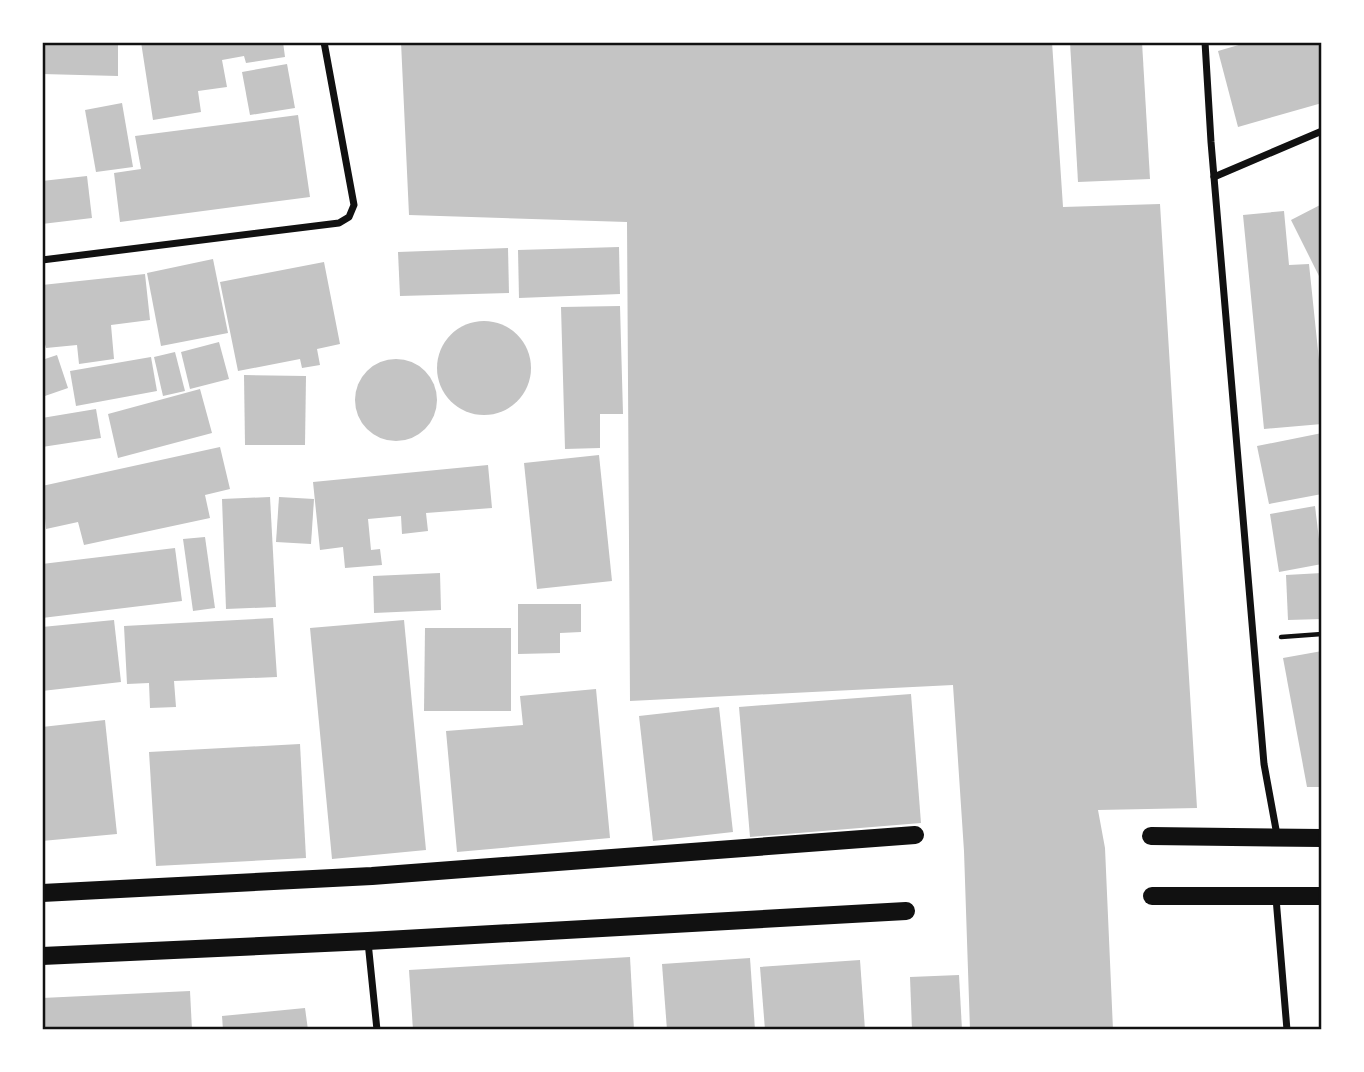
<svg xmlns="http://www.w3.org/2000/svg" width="1364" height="1072" viewBox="0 0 1364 1072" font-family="Roboto,sans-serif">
<rect width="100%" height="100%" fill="#fff"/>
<g fill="#c4c4c4">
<path d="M42,42H118V76L42,74Z"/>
<path d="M141,42H283L285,57L246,63L244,56L222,60L227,87L198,91L201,112L153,120Z"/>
<path d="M401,42H1052L1063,207L1160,204L1197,808L1098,810L1105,848L1113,1030H970L964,851L953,685L630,701L627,222L409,215Z"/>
<path d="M1070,42H1142L1150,179L1078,182Z"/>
<path d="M1249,42H1322V103L1238,127L1218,51Z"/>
<path d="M287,64L295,108L250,115L242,72Z"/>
<path d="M122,103L133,167L96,172L85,110Z"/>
<path d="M298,115L310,197L120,222L114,173L141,169L135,136Z"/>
<path d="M87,176L92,218L42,224V181Z"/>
<path d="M1322,204V282L1291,220Z"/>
<path d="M1284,211L1289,265L1309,264L1322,389V424L1264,429L1243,215Z"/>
<path d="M619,247L620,294L519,298L518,250Z"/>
<path d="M508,248L509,293L400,296L398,252Z"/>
<path d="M213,259L228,333L161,346L147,273Z"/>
<path d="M324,262L340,344L317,349L320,365L302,368L300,359L238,371L220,282Z"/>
<path d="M145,274L150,320L111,325L114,359L79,364L77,345L46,348L42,333V285Z"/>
<path d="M620,306L623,414H600V448L565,449L561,307Z"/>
<circle cx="484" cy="368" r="47"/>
<path d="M219,342L229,379L190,389L181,352Z"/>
<path d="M175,352L185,391L163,396L154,357Z"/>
<path d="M57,355L68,388L42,397V360Z"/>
<path d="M151,357L157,391L76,406L70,371Z"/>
<circle cx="396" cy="400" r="41"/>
<path d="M244,375L306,376L305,445H245Z"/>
<path d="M200,389L212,433L118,458L108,414Z"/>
<path d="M96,409L101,438L42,447V418Z"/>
<path d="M1322,433V494L1269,504L1257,446Z"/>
<path d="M220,447L230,489L205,495L210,518L84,545L78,522L46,529L42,486Z"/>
<path d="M599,455L612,581L537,589L524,463Z"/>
<path d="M488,465L492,508L426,513L428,531L402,534L401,516L368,519L371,550L380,549L382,565L345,568L343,547L320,550L313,482Z"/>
<path d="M270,497L276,607L226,609L222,499Z"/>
<path d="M279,497L314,499L311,544L276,542Z"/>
<path d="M1315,506L1322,564L1279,572L1270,514Z"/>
<path d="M205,537L215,608L193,611L183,539Z"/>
<path d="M175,548L182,601L42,618V564Z"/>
<path d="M440,573L441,610L374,613L373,576Z"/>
<path d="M1322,573V619L1288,620L1286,575Z"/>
<path d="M518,604H581V632L560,633V653L518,654Z"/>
<path d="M273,618L277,677L174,681L176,707L150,708L149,683L127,684L124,626Z"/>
<path d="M114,620L121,682L42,691V627Z"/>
<path d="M404,620L426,850L332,859L310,628Z"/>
<path d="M425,628H511V711H424Z"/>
<path d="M1322,651V787H1307L1283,658Z"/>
<path d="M596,689L610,838L457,852L446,731L523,725L520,696Z"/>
<path d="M911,694L921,823L750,837L739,707Z"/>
<path d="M719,707L733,832L653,841L639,716Z"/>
<path d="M105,720L117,834L42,841V727Z"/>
<path d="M300,744L306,858L156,866L149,752Z"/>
<path d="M630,957L634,1030H413L409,970Z"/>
<path d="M750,958L755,1030H667L662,964Z"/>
<path d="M860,960L865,1030H765L760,967Z"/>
<path d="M959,975L962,1030H912L910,977Z"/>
<path d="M190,991L192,1030H42V998Z"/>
<path d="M305,1008L308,1030H223L222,1016Z"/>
</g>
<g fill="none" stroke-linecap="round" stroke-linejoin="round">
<path stroke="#111" stroke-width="4.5" d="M1281,637L1322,634"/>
<g stroke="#111" stroke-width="7">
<path d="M1205,42L1211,142L1264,764L1277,835"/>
<path d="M1214,177L1322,131"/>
<path d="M42,260L339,223L349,217L354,205L324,42"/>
<path d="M1276,898L1287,1030"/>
<path d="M368,942L377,1030"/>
</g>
<g stroke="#111" stroke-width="18">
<path d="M1151,836L1322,838"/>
<path d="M42,893L372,876L915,835"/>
<path d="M1152,896H1322"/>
<path d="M42,956L368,941L906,911"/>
</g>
</g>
<rect width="1364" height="1072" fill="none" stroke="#ffffff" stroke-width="88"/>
<rect x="44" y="44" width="1276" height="984" fill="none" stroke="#111" stroke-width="2.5"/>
</svg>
